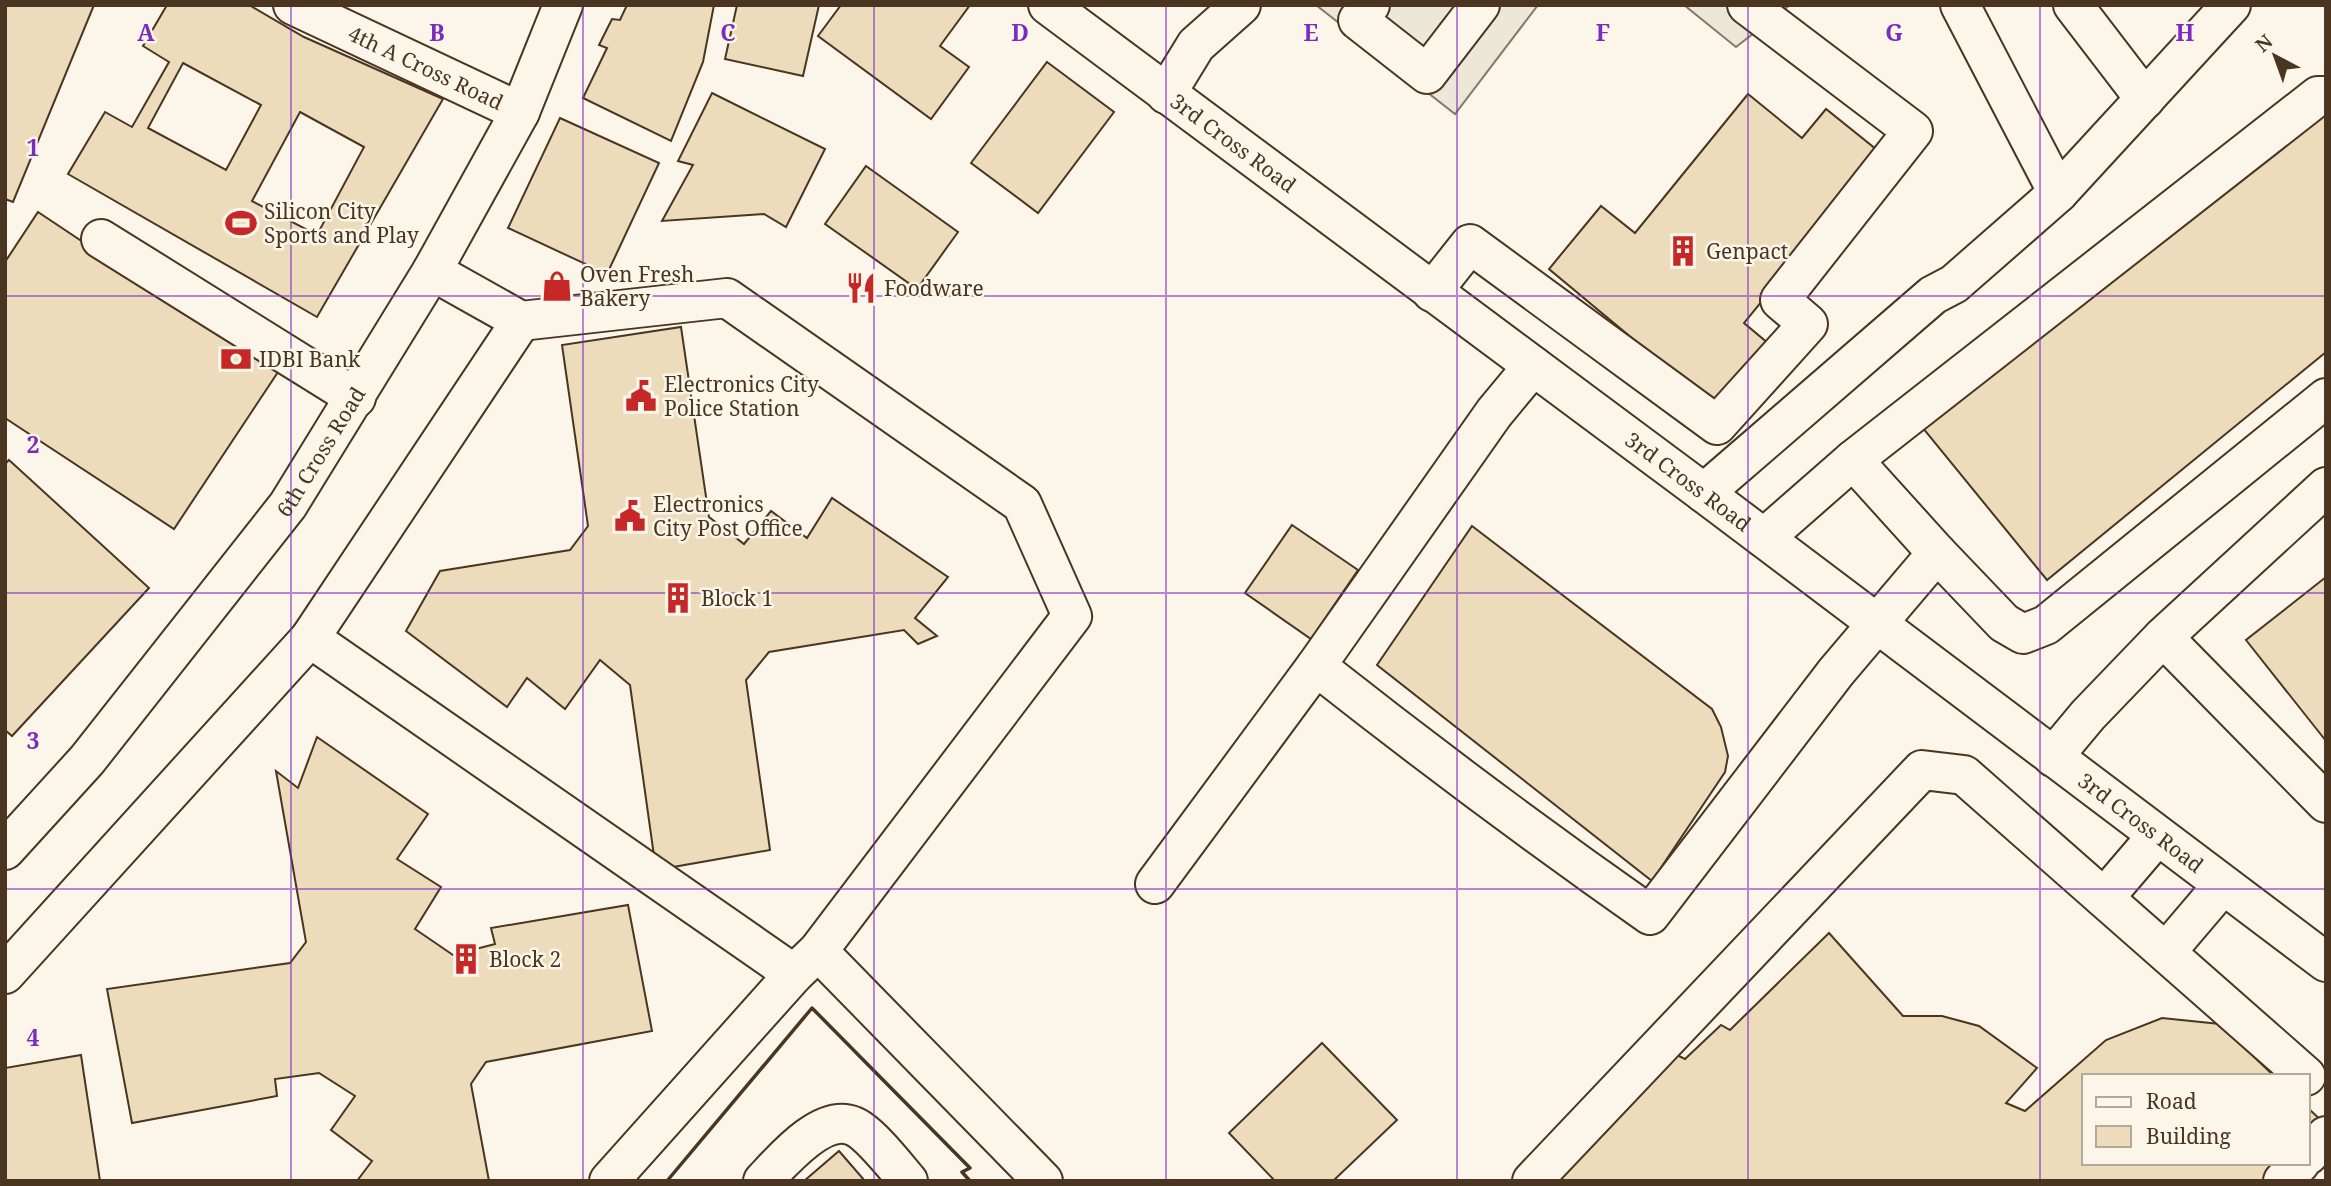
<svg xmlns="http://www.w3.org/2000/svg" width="2331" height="1186" viewBox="0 0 2331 1186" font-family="'Noto Serif',serif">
<rect width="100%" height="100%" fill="#fbf6e9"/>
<g fill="#ede7d9" stroke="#887966" stroke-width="2">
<path d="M1316,5H1538L1455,114Z"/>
<path d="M1684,5H1790L1736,47Z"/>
</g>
<g fill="#ecdcbc" stroke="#4a3520" stroke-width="2" fill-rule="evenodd">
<path d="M5,5H94L13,202L5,199Z"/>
<path d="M167,5H249L304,37L443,99L317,317L68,174L105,112L132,127L169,62L143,46ZM183,63L261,105L226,170L148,128ZM300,112L364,147L317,235L252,201Z"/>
<path d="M627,5H714L703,62L671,141L583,98L607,48L599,45L612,19L620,20Z"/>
<path d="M737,5H819L803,76L725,59Z"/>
<path d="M841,5H970L940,46L969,67L931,119L818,36Z"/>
<path d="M1047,62L1114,112L1038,213L971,163Z"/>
<path d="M712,93L825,149L786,227L764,214L662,221L693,165L678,161Z"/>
<path d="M1748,94L1802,138L1826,109L1882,154L1744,323L1775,349L1722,413L1549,269L1601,206L1635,233Z"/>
<path d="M2326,105V352L2047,580L1922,427Z"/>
<path d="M560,118L659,163L607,274L508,228Z"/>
<path d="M866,166L958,232L917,289L825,224Z"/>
<path d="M38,212L278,372L174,529L5,418V262Z"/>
<path d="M681,327L709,517L744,544L771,511L807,538L832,498L948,577L915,618L937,636L918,644L904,630L769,652L746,680L770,850L656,870L630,685L600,660L565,709L527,678L507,707L406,631L440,571L570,550L588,526L562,345Z"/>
<path d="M9,460L149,588L12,736L5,730V464Z"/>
<path d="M1292,525L1358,570L1311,639L1245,593Z"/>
<path d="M1472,526L1712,709L1721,727L1728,756L1725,772L1652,881L1377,665Z"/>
<path d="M2326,577V741L2246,640Z"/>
<path d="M317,737L428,814L397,859L441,887L415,929L453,955L495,944L491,928L628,905L652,1031L486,1062L471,1084L489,1181H357L372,1161L331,1130L355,1096L319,1073L275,1079L277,1096L132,1123L107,989L290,963L306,942L276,771L298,788Z"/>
<path d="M1829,933L1903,1016H1942L1979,1026L2037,1068L2006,1103L2025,1111L2106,1040L2162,1018L2220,1024L2274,1076H2084V1163H2289L2271,1181H1558L1677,1055L1685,1059L1721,1025L1730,1030Z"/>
<path d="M1322,1043L1397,1120L1333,1181H1275L1229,1133Z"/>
<path d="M81,1055L100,1181H5V1068Z"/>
<path d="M2308,1108L2326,1125L2308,1145Z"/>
<path d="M839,1151L865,1181H804Z"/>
</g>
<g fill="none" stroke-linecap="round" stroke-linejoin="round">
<defs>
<g id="minor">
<path id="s1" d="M293,5L520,112"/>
<path id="s2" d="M1048,5L1704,493L2326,962"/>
<path d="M1370,5L1358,20L1427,74L1480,5"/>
<path d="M2073,5L2145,99"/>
<path d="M1166,94L1196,45L1241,5"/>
<path d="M2058,193L2231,5"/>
<path d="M101,239L356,398"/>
<path d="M432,271L521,321L727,298L1022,504L1072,616L818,951L794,974L609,1181"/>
<path d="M1432,292L1470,244L1717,425L1808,324L1780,300L1913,131L1747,5"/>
<path d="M1853,460L2318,96H2326"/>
<path d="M1704,493L1933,295L1954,284L2058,193L1960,5"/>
<path d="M1764,538L1853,460L1937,553L2004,623L2023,634L2046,625L2326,398"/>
<path d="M2163,637L2326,803"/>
<path d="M310,638L794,974"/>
<path d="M1316,666L1494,413L1533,366"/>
<path d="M2053,757L2088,715L2163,637L2326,487"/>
<path id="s3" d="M5,850L87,760L288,505L432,271L520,112L563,5"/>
<path d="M1155,884L1316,666C1425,752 1536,835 1650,915L1836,672L1937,553"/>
<path d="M2104,898L2157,836"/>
<path d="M818,951L1043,1181"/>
<path d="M2166,952L2223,885"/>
<path d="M5,974L310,638L521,321"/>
<path d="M2308,1155L2326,1136"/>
<path d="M763,1181C782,1161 822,1113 853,1126C869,1132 896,1167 908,1181"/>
<path d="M1532,1181L1922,770L1964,775L2306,1076"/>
<path d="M2283,1181L2300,1163"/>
</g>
</defs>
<use href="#minor" stroke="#4a3520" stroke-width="42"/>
<use href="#minor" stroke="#fbf6e9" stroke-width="38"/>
<path stroke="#4a3520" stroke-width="3.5" d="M667,1181L812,1008L970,1168L962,1172L970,1181"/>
</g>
<path fill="none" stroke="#7b2cbf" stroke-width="2" stroke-opacity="0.55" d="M291,5V1181M583,5V1181M874,5V1181M1166,5V1181M1457,5V1181M1748,5V1181M2040,5V1181M5,296H2326M5,593H2326M5,889H2326"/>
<defs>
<symbol id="stadium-bare" viewBox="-9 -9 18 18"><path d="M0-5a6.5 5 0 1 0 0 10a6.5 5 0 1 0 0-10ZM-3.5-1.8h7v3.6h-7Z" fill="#c62828" stroke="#fbf6e9" stroke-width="2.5" paint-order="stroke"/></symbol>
<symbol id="building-bare" viewBox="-9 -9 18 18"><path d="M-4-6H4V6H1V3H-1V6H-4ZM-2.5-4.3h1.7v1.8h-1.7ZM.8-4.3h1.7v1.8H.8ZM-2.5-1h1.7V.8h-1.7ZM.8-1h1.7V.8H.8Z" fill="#c62828" stroke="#fbf6e9" stroke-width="2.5" paint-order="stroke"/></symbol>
<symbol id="shop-bare" viewBox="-9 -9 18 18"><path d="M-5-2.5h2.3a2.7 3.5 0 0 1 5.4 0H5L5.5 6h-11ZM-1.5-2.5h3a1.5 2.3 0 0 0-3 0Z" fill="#c62828" stroke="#fbf6e9" stroke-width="2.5" paint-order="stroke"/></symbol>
<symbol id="restaurant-bare" viewBox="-9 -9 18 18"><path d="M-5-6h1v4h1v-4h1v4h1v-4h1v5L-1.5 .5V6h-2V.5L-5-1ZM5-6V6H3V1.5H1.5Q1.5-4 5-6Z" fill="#c62828" stroke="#fbf6e9" stroke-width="2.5" paint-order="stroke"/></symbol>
<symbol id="bank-bare" viewBox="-9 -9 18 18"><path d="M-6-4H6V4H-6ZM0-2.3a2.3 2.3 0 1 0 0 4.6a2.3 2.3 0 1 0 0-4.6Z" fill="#c62828" stroke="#fbf6e9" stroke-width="2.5" paint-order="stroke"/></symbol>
<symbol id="civic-bare" viewBox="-9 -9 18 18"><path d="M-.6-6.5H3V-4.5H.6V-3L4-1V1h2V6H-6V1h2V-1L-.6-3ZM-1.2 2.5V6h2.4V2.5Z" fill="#c62828" stroke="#fbf6e9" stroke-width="2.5" paint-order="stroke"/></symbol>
</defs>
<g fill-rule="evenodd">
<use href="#stadium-bare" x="219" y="201" width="44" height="44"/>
<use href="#building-bare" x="1661" y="229" width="44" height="44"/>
<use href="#shop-bare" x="535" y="264" width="44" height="44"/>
<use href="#restaurant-bare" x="839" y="266" width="44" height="44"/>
<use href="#bank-bare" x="214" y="337" width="44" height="44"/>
<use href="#civic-bare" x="619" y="374" width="44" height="44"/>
<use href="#civic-bare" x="608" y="494" width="44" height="44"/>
<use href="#building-bare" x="656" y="576" width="44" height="44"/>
<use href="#building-bare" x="444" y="937" width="44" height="44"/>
</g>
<g text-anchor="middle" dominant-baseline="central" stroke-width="5" stroke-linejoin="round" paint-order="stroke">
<g font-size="21" fill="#4a3520" stroke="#fbf6e9">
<text stroke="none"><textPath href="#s1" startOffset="147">4th A Cross Road</textPath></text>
<text stroke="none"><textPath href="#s2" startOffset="231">3rd Cross Road</textPath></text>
<text stroke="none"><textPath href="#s3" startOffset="509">6th Cross Road</textPath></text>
<text stroke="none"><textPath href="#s2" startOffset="798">3rd Cross Road</textPath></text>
<text stroke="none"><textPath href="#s2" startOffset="1365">3rd Cross Road</textPath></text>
</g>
<g font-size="21" fill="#4a3520" stroke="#fbf6e9" text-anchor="start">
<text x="264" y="211">Silicon City<tspan x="264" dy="24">Sports and Play</tspan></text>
<text x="1706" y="251">Genpact</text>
<text x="580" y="274">Oven Fresh<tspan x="580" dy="24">Bakery</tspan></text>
<text x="884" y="288">Foodware</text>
<text x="259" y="359">IDBI Bank</text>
<text x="664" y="384">Electronics City<tspan x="664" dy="24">Police Station</tspan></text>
<text x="653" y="504">Electronics<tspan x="653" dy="24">City Post Office</tspan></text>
<text x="701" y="598">Block 1</text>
<text x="489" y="959">Block 2</text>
</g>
</g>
<g font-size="23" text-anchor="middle" font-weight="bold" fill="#7b2cbf" stroke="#fbf6e9" stroke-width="5" stroke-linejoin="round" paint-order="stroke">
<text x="146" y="41">A</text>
<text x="437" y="41">B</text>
<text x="728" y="41">C</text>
<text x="1020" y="41">D</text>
<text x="1311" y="41">E</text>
<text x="1603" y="41">F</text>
<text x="1894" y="41">G</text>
<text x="2185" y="41">H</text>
<text x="33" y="156">1</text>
<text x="33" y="453">2</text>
<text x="33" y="749">3</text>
<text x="33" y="1046">4</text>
</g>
<rect width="2331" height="1186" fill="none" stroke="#4a3520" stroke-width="14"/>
<rect x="2082" y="1074" width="228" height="91" fill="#fbf6e9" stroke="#b4a999" stroke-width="2"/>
<rect x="2096" y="1097" width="35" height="10" fill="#fbf6e9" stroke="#b4a999" stroke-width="2"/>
<text x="2146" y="1109" font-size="21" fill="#4a3520">Road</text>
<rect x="2096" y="1126" width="35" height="21" fill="#ecdcbc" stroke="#b4a999" stroke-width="2"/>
<text x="2146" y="1144" font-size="21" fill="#4a3520">Building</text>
<g transform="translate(2275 56) rotate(319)" stroke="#fbf6e9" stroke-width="5" paint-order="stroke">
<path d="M0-5L12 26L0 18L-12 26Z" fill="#4a3520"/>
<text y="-10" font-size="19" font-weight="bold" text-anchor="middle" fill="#4a3520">N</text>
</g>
</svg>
